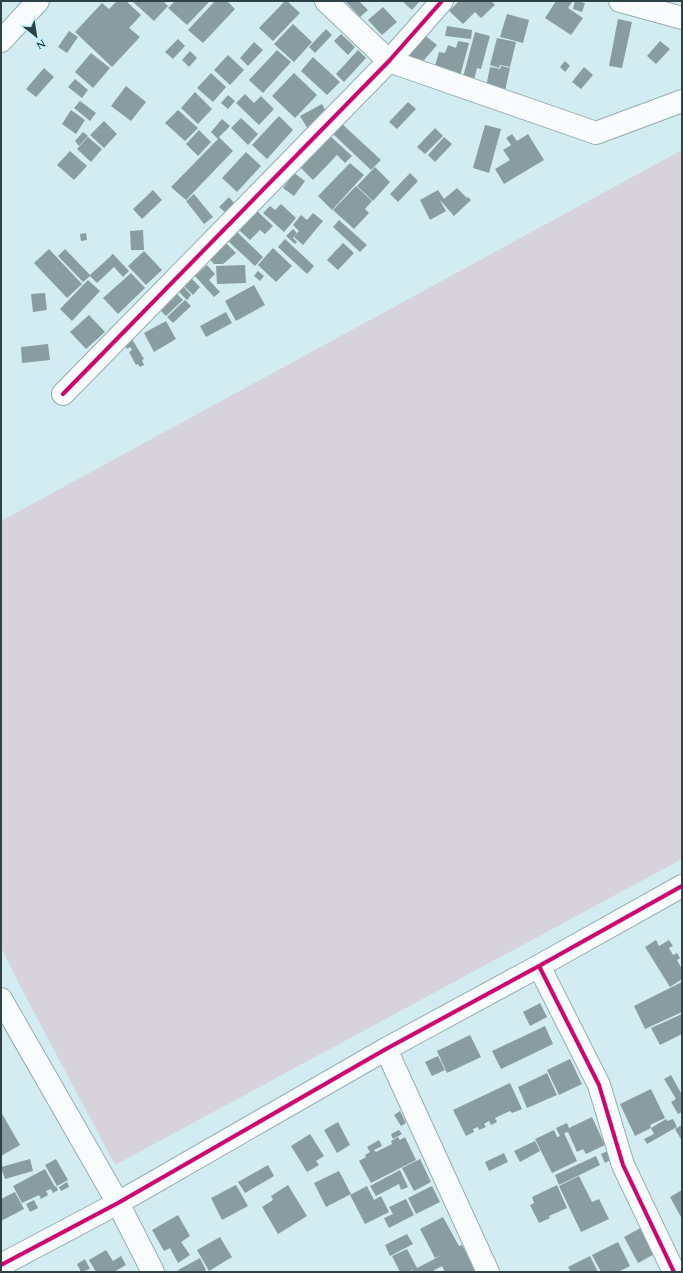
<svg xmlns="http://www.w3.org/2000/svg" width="683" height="1273" viewBox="0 0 683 1273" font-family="Spectral,serif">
<rect width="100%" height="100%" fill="#d3ecf1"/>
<path fill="#d7d3dd" d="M682,150V859L115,1165L19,984L1,947V521Z"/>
<g fill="#899da0">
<path d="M117,1H126L141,15L129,28L140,37L112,67L75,32L102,3L109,9Z"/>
<path d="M132,1H163L168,6L154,21Z"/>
<path d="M175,1H210L187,25L168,8Z"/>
<path d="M215,1H227L235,9L203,43L188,30Z"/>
<path d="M285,1H287L300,13L273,41L259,28Z"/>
<path d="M345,1H359L368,10L360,17Z"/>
<path d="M402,1H420L412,10Z"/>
<path d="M459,1H491L495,5L481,18L475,12L463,24L449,11Z"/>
<path d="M556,1H569L572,2L568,8L583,18L571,35L545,18Z"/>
<path d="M575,1L585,3L582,12L573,9Z"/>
<path d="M383,7L397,22L382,35L368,20Z"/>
<path d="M507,14L529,20L523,43L500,37Z"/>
<path d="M618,19L632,22L622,68L609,66Z"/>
<path d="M293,24L312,42L294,62L274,44Z"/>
<path d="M447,26L472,30L471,39L445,36Z"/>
<path d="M326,29L332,35L315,53L309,47Z"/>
<path d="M69,31L78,37L67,53L58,47Z"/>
<path d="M475,32L490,36L481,69L477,68L473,84L462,81Z"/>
<path d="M422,33L437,45L418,67L403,55Z"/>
<path d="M341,34L355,47L348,55L334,41Z"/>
<path d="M497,38L516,42L510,67L500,65L499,68L490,65Z"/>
<path d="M178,39L185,46L173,59L165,52Z"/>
<path d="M458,41L469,43L459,80L433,73L439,52L445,53L448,45L456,48Z"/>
<path d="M660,41L670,49L656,64L647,56Z"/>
<path d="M254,42L263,50L248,66L240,58Z"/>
<path d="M277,50L291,62L263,93L249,80Z"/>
<path d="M358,50L366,58L344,82L336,74Z"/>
<path d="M190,51L197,58L189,67L182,60Z"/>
<path d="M91,53L110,68L93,88L75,72Z"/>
<path d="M228,55L244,70L230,85L214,70Z"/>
<path d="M313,57L340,82L327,95L301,71Z"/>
<path d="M565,61L570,66L565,72L560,67Z"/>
<path d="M501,66L510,68L505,91L486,87L490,67L500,69Z"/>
<path d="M584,67L593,75L581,89L572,82Z"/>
<path d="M44,68L54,77L36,97L26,89Z"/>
<path d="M211,73L226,87L213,102L197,88Z"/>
<path d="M294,73L317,95L295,118L272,96Z"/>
<path d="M75,79L88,90L82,98L68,87Z"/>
<path d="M126,86L146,102L131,121L111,106Z"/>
<path d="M195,92L212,109L198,124L181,108Z"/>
<path d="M245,94L254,103L261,96L274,109L259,125L236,103Z"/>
<path d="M228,95L235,101L228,109L221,103Z"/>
<path d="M80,101L96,113L90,121L74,108Z"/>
<path d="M408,102L416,109L397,129L389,122Z"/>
<path d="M322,104L330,119L309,131L300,116Z"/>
<path d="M71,110L85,120L76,134L62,124Z"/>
<path d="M178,110L198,128L185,141L165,123Z"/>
<path d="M279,116L293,130L267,159L252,145Z"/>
<path d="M241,118L258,134L248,145L231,128Z"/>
<path d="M222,119L230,126L219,137L233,151L186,200L171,187L218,139L211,132Z"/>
<path d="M104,121L117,134L104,148L90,135Z"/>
<path d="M341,123L381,160L371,170L332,133Z"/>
<path d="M485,125L501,129L489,173L473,168Z"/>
<path d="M435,128L443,136L425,154L417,147Z"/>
<path d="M199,130L211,142L198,156L186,144Z"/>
<path d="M83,132L88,136L79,146L75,141Z"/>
<path d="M512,134L517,141L528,134L544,160L504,184L495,169L510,160L503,150L511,145L506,138Z"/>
<path d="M329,135L352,156L345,163L337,155L313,180L299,166Z"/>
<path d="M88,137L102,149L91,162L77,149Z"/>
<path d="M444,137L452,144L435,162L428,155Z"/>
<path d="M70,151L87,166L74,180L57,165Z"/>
<path d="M246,152L261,166L237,192L222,178Z"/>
<path d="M350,163L364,175L332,210L318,196Z"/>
<path d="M375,167L390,182L373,201L357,186Z"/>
<path d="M294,173L305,181L294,196L283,188Z"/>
<path d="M410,173L418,181L398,202L390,194Z"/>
<path d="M356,186L372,201L365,209L369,213L354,229L333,210Z"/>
<path d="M457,188L467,198L468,197L471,200L454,216L439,199L446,211L430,220L420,200L438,190L444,199Z"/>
<path d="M153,190L162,200L142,219L133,209Z"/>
<path d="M194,194L213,217L204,224L186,201Z"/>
<path d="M229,197L235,204L226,213L219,207Z"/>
<path d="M281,204L296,218L284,232L263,213L270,206L275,210Z"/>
<path d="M257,211L273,226L265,234L260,230L250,240L239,230Z"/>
<path d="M313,213L323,221L303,245L294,237L299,231L293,225L301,215L307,220Z"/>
<path d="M339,220L367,245L360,252L333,227Z"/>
<path d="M293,229L297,233L293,238L297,242L295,244L286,236Z"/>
<path d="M143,230L144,250H131L130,231Z"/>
<path d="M236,231L263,257L255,266L227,240Z"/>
<path d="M86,233L87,240L81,241L80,234Z"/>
<path d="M285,239L314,266L307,274L278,247Z"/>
<path d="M225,242L236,253L223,264H214L208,257Z"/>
<path d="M343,243L354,253L338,270L327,260Z"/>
<path d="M273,248L292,266L276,282L258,265Z"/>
<path d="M49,249L82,284L67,298L34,263Z"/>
<path d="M65,249L90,275L113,254L129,271L123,277L114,267L97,283L90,276L83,282L58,256Z"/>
<path d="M144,251L162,270L146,285L128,266Z"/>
<path d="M207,265L215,274L209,280L220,292L214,297L195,276Z"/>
<path d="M245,265L246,283L217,284L216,266Z"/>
<path d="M258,271L264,276L260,281L254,276Z"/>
<path d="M131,273L145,288L118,314L103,298Z"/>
<path d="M191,278L200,287L193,295L183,285Z"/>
<path d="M88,280L100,291L72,321L60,309Z"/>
<path d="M254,285L265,305L236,321L225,301Z"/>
<path d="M183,286L191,295L187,300L178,291Z"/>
<path d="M45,293L47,310L33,312L31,294Z"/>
<path d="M177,294L183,300L166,316L160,310Z"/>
<path d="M185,300L191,306L173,323L167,317Z"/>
<path d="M226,312L232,323L206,337L200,326Z"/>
<path d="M89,315L105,332L86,349L70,332Z"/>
<path d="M166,321L176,339L154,352L144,333Z"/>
<path d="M132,339L144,359L142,360L144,365L140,367L138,364L136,365L129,352L132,350L130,347L127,349L124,343Z"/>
<path d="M48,344L50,360L22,363L21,347Z"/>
<path d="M656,940L659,946L669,940L673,946L669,948L673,955L677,953L680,958L677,960L682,969V979L670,987L645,947Z"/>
<path d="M682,982V1012L645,1029L634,1006Z"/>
<path d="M540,1003L547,1017L530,1026L523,1012Z"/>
<path d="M682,1014V1034L660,1045L651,1028Z"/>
<path d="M545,1026L553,1044L501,1069L492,1051Z"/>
<path d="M470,1035L481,1057L447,1073L437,1051Z"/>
<path d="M438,1056L445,1070L432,1076L425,1062Z"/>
<path d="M570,1059L582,1084L559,1095L547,1070Z"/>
<path d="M547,1073L557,1095L527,1108L518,1087Z"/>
<path d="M671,1075L682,1095V1112L678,1114L671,1102L676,1099L664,1079Z"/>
<path d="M510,1083L522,1109L512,1113L510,1111L495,1118L497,1122L491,1125L489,1121L484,1124L486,1127L479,1130L478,1127L473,1129L474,1132L466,1136L453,1110Z"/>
<path d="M651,1089L665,1118L650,1125L651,1128L666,1119L667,1121L673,1119L677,1127L647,1144L644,1139L654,1134L651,1128L635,1136L620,1104Z"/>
<path d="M400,1111L406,1123L401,1126L394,1115Z"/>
<path d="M1,1112L20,1145L1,1156Z"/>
<path d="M592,1117L605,1145L586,1154L583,1149L577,1152L568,1132L564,1133L577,1161L552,1173L535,1139L554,1130L557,1137L560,1136L556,1128L567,1123L569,1128Z"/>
<path d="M338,1122L350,1145L337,1153L324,1130Z"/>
<path d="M682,1125V1141L675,1129Z"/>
<path d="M399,1130L402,1134L393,1139L391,1134Z"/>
<path d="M310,1134L324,1156L316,1161L319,1165L307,1172L291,1146Z"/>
<path d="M398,1137L400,1140L405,1137L416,1160L371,1183L359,1161L366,1157L365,1155L370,1152L367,1147L379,1140L382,1146L374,1150L376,1152L392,1144L391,1141Z"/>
<path d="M535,1141L540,1151L520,1162L514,1151Z"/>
<path d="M612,1149L616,1157L605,1163L601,1154Z"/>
<path d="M504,1153L508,1162L489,1171L485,1162Z"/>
<path d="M596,1156L600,1165L559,1185L555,1175Z"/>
<path d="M30,1159L33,1171L5,1179L1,1167Z"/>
<path d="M56,1159L68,1180L57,1186L45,1165Z"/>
<path d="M420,1159L431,1182L414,1191L402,1168Z"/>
<path d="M268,1165L274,1176L245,1193L238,1182Z"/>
<path d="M45,1169L55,1187L56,1186L58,1190L53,1193L51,1189L46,1191L48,1195L41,1199L39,1195L22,1203L13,1186Z"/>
<path d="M400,1170L408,1187L401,1190L399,1184L376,1196L370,1186Z"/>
<path d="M339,1171L351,1194L326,1207L314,1183Z"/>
<path d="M579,1176L592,1202L599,1199L609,1219L581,1232L559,1186Z"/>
<path d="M67,1182L69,1187L61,1191L59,1187Z"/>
<path d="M236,1185L248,1206L222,1220L211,1198Z"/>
<path d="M288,1185L307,1216L278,1234L262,1207L273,1200L271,1196Z"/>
<path d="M557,1185L567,1208L549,1216L550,1218L539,1223L530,1205L534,1203L532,1197Z"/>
<path d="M367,1186L374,1200L381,1196L389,1212L365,1224L350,1195Z"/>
<path d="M432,1186L440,1202L416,1214L408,1198Z"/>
<path d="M682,1190V1219L670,1197Z"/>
<path d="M15,1192L24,1209L1,1221V1199Z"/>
<path d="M406,1199L414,1215L389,1228L384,1218L393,1214L389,1207Z"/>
<path d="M34,1200L38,1208L30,1212L26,1204Z"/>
<path d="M178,1215L190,1236L181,1242L190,1255L178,1263L170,1248L164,1251L152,1230Z"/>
<path d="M443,1217L459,1246L462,1245L476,1272H445L442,1266L431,1272H413L412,1270L408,1272H400L392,1256L407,1249L417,1268L442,1255L435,1258L420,1229Z"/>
<path d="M646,1225L660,1251L638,1263L624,1237Z"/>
<path d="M407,1234L413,1244L390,1256L385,1245Z"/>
<path d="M220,1237L232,1257L209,1271L197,1250Z"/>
<path d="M618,1242L630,1266L618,1272H601L592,1255Z"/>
<path d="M106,1250L113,1261L121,1256L126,1265L114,1272H96L89,1260Z"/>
<path d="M590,1256L598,1272H571L568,1267Z"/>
<path d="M200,1258L206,1270L203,1272H179L178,1270Z"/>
<path d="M85,1259L90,1269L81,1272L77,1264Z"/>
</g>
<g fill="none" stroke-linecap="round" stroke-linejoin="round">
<defs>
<g id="minor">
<path d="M326,1L389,61L596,133L682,101"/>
<path d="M620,1L682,18"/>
<path d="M1,41L38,1"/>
<path d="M63,394L389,61L442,1"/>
<path d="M539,966L599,1085L623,1165L674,1272"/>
<path d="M1,999L118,1203L153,1272"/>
<path d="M386,1049L488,1272"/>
<path d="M1,1265L118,1203L386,1049L539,966L682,886"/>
</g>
</defs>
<use href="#minor" stroke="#99adb1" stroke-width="24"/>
<use href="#minor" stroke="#f8fcfd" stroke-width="22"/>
<defs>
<g id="cycleway">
<path d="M63,394L389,61L442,1"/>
<path d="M539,966L599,1085L623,1165L674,1272"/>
<path d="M1,1265L118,1203L386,1049L539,966L682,886"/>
</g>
</defs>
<use href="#cycleway" stroke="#c6f4fe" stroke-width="6"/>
<use href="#cycleway" stroke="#d6006c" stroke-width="4"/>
</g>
<rect width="683" height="1273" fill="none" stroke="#2e4144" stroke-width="4"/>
<g transform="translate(36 36) rotate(150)" stroke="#c6f4fe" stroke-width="3" paint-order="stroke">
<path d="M0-3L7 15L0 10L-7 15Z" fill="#2e4144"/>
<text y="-6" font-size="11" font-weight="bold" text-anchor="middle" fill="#2e4144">N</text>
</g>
</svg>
